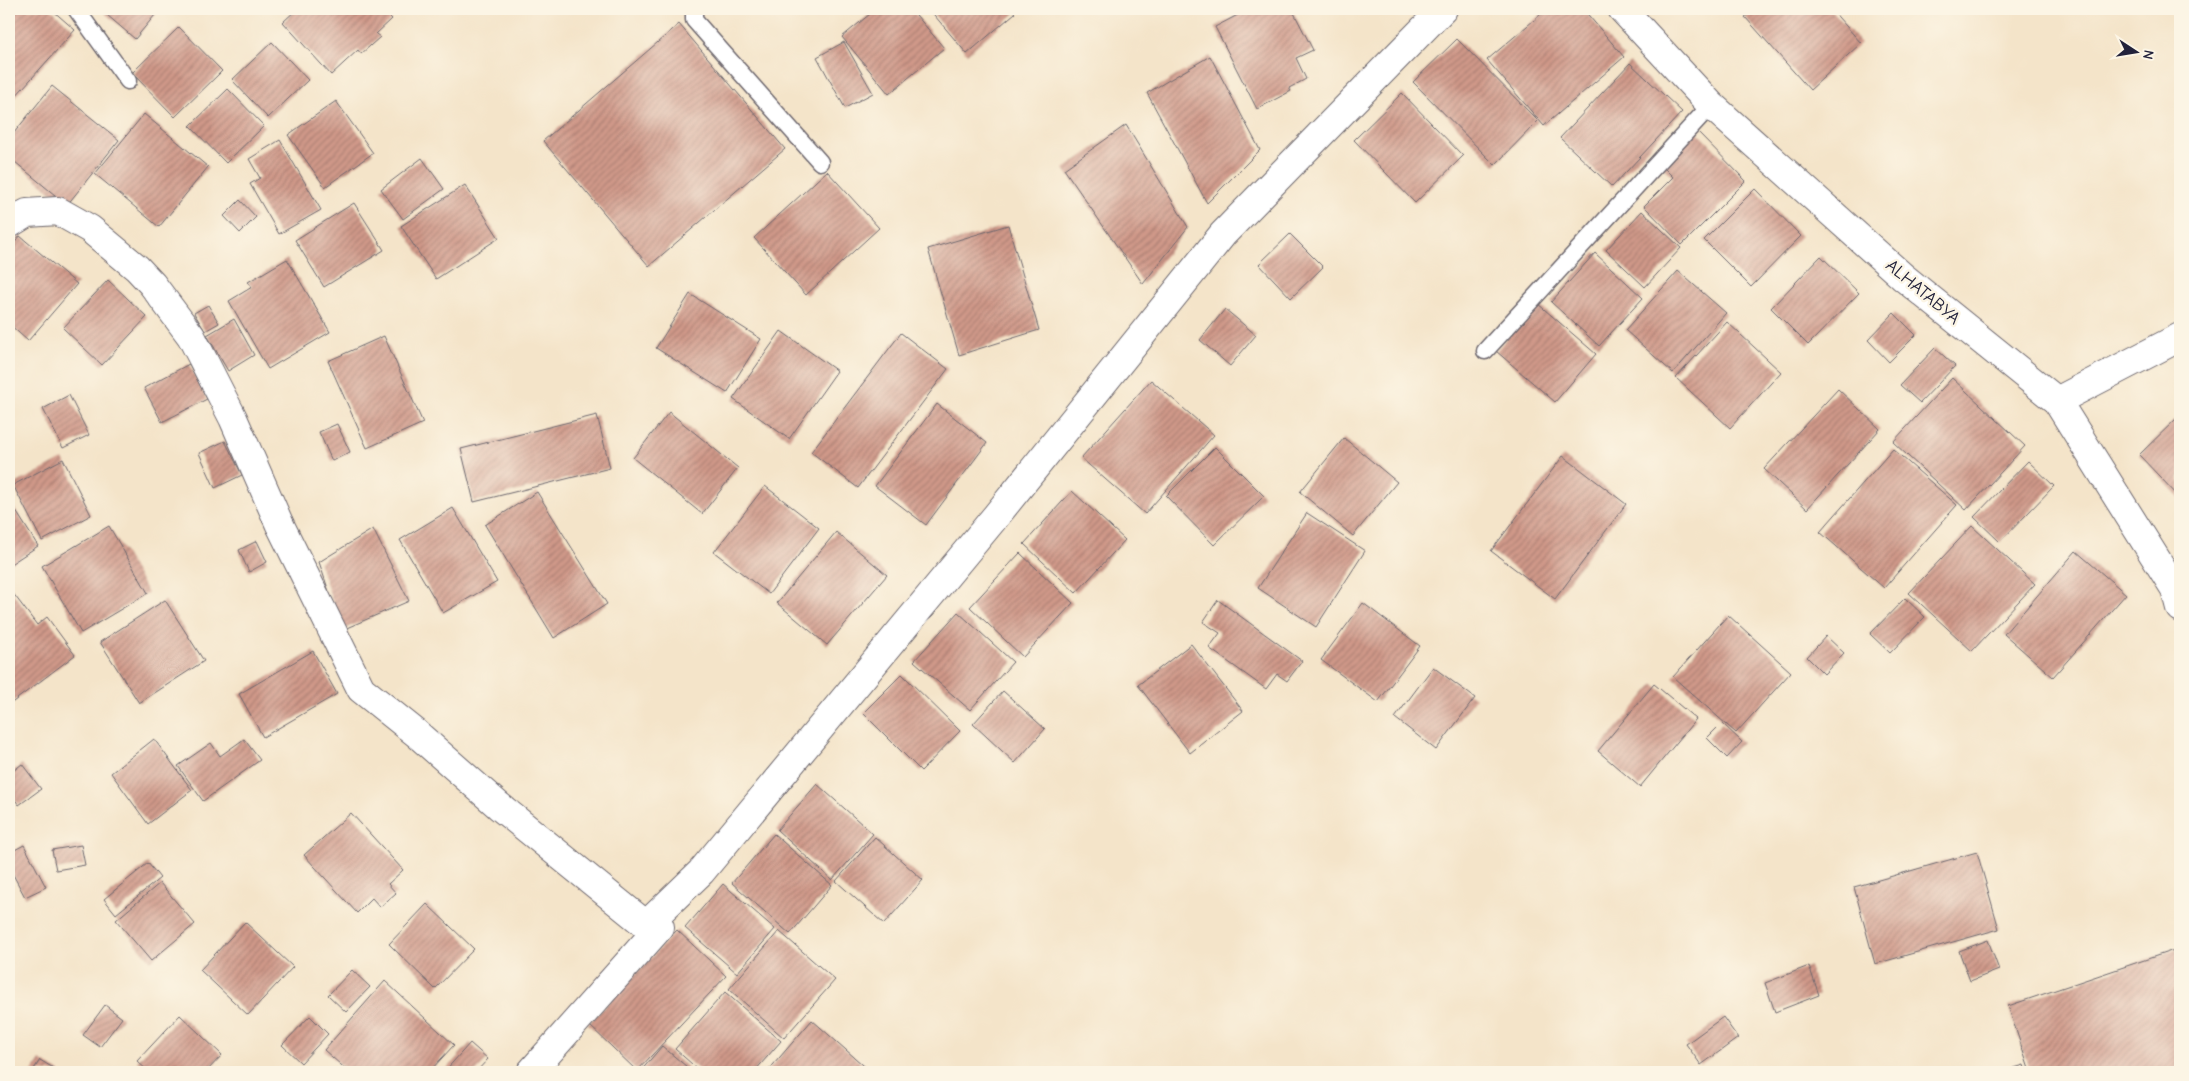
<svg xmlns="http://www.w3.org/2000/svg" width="2189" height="1081" viewBox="0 0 2189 1081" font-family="'Comic Neue',sans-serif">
<defs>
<pattern id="building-hatch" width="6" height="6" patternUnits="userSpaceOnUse" patternTransform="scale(1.25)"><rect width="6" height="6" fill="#d09989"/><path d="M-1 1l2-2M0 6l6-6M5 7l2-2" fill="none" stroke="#a87c71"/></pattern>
</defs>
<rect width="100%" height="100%" fill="#fcf5e5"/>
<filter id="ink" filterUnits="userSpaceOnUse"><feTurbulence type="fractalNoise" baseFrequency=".02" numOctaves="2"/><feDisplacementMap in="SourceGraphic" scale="10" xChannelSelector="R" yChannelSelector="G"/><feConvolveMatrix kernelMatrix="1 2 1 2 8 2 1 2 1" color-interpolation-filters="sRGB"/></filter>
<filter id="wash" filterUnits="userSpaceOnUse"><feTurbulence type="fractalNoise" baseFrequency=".0096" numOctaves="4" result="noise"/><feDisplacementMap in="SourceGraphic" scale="20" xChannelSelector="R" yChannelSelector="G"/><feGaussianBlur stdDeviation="1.12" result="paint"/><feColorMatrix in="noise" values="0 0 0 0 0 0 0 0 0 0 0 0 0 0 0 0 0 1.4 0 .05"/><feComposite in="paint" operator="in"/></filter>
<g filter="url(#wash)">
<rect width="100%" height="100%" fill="#f4e4c9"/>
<g id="blocks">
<g fill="url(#building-hatch)">
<path d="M9,9H51L75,30L14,98L9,94Z"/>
<path d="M100,9H160L135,39Z"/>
<path d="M297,9H382L392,19L376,34L380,37L361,54L358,50L331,75L283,22Z"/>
<path d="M876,9H911L944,48L889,94L842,37Z"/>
<path d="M929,9H1011L1015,13L967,54Z"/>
<path d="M1249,9H1292L1313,50L1296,58L1306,79L1289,88L1291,91L1257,109L1215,27Z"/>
<path d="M1547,9H1583L1624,57L1544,126L1487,60Z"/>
<path d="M1755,9H1831L1861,43L1810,90L1745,17Z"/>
<path d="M679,24L785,149L649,266L543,141Z"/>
<path d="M179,27L222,71L175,117L132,73Z"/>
<path d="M1457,39L1538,121L1495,165L1413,82Z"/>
<path d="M272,42L308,80L268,118L232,80Z"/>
<path d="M844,42L873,93L845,108L817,57Z"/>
<path d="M1210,56L1260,150L1207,203L1147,93Z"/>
<path d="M1630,63L1682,112L1612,187L1560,138Z"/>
<path d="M52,86L119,140L67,205L9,157V139Z"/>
<path d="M228,89L264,126L226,163L190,126Z"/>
<path d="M1402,93L1463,156L1415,203L1354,140Z"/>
<path d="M336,101L373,153L325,187L288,135Z"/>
<path d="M144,114L208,167L159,227L95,174Z"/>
<path d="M1126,125L1188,227L1143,284L1064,169Z"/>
<path d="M1696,130L1746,181L1682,245L1644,206L1673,177L1661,165Z"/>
<path d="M280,140L321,210L279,234L250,184L260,178L249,159Z"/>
<path d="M422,158L444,189L403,219L381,189Z"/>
<path d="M827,171L879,228L806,295L754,238Z"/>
<path d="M465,185L499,238L436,279L401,226Z"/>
<path d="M1755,189L1801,236L1751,287L1704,240Z"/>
<path d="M240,200L256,217L240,233L224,216Z"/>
<path d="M354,203L384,250L324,287L295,240Z"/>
<path d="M1642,211L1681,248L1645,287L1606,250Z"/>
<path d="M1008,225L1039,330L959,355L928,249Z"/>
<path d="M1290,234L1323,267L1291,298L1259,264Z"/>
<path d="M20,236L77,284L28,341L9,324V250Z"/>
<path d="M1595,253L1643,298L1599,346L1551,302Z"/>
<path d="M1821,256L1859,293L1808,345L1771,308Z"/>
<path d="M287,259L330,332L268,369L229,301L252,287L248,282Z"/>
<path d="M1678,271L1726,313L1673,373L1625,330Z"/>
<path d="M108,280L147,317L102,365L63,328Z"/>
<path d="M690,294L761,339L727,393L656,348Z"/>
<path d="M1537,303L1596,354L1555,402L1496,351Z"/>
<path d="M208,305L219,323L205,331L194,313Z"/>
<path d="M1225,309L1256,335L1230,366L1200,340Z"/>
<path d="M1894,313L1916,335L1889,362L1868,340Z"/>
<path d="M234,319L254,355L228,371L207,335Z"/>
<path d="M1727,322L1781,372L1730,428L1676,378Z"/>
<path d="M781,331L837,371L789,439L733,399Z"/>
<path d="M901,333L948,369L858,488L811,452Z"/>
<path d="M384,336L423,423L367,448L328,361Z"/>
<path d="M1935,348L1955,366L1920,403L1900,385Z"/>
<path d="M189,364L207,399L162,422L144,388Z"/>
<path d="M1952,378L2025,446L1966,510L1893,442Z"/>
<path d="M1151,380L1214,435L1145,514L1081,458Z"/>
<path d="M1838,389L1880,429L1807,509L1764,469Z"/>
<path d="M69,395L89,435L63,448L43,409Z"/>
<path d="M937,404L987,443L926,525L875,486Z"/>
<path d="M669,412L738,468L702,514L633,458Z"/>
<path d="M597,415L610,468L474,502L461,449Z"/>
<path d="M2180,415V498L2139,455Z"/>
<path d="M337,424L350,452L332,461L319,432Z"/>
<path d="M1344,438L1397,482L1353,536L1300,492Z"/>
<path d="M225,441L242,475L215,488L199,453Z"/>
<path d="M1215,447L1264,496L1214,545L1166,496Z"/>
<path d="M1893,449L1957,505L1884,588L1820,532Z"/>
<path d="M1563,456L1626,504L1555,599L1491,551Z"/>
<path d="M63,459L91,515L42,541L13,485Z"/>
<path d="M2028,461L2054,486L2000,542L1974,517Z"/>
<path d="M765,486L819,528L769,594L714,552Z"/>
<path d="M1072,491L1125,540L1076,593L1024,544Z"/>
<path d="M537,492L607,604L554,638L485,525Z"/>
<path d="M9,500L38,546L9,565Z"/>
<path d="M453,508L497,582L443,613L400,540Z"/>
<path d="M1307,513L1365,551L1316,627L1258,588Z"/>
<path d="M109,526L148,593L81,633L42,566Z"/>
<path d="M1972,526L2035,584L1972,651L1909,593Z"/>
<path d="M373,529L409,601L342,630L319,562Z"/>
<path d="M836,532L887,575L827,645L777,603Z"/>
<path d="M257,541L267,562L249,572L239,550Z"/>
<path d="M2076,551L2126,594L2053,677L2004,634Z"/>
<path d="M1020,553L1073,603L1023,657L970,607Z"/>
<path d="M9,588L37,625L47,617L75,655L9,705Z"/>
<path d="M1905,598L1925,617L1890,653L1870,634Z"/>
<path d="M165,600L204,661L139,703L100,642Z"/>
<path d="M1218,600L1302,661L1287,681L1277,674L1266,689L1209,648L1220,633L1203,622Z"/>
<path d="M1363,603L1420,646L1378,702L1321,660Z"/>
<path d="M958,612L1013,662L970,710L914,661Z"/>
<path d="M1728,615L1791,672L1736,733L1673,677Z"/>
<path d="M1826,636L1844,653L1824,674L1807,657Z"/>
<path d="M1191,644L1243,711L1190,753L1138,685Z"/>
<path d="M313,651L337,694L263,737L239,694Z"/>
<path d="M1433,667L1475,698L1436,750L1395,718Z"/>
<path d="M902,674L960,731L921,771L863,713Z"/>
<path d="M1654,684L1696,719L1640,787L1598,751Z"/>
<path d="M1003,691L1045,729L1015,763L973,724Z"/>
<path d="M1722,723L1742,742L1727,758L1707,738Z"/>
<path d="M154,739L192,790L148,824L111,773Z"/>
<path d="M244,739L260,760L203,801L178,766L211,743L220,756Z"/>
<path d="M22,764L41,789L19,805L9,792V774Z"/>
<path d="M817,784L873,834L832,880L777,830Z"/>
<path d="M351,813L403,870L388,884L396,893L380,907L372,898L357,913L304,855Z"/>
<path d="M774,834L832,885L790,934L732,883Z"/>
<path d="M875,837L923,880L884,924L836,881Z"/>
<path d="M24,845L46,887L25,897L9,867V853Z"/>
<path d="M81,845L85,865L56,870L52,850Z"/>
<path d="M1977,852L1999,929L1875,964L1854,887Z"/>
<path d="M148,863L160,878L116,914L104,899Z"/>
<path d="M160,883L195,924L151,961L116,920Z"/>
<path d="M723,884L775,929L737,973L685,928Z"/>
<path d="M427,904L474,949L435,989L389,944Z"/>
<path d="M245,922L293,967L248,1015L200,970Z"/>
<path d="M677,930L726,976L637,1071L588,1024Z"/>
<path d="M779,931L835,980L784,1038L729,989Z"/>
<path d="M1988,940L1999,970L1970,981L1959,951Z"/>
<path d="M2180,948V1072H2030L2008,1006Z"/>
<path d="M1809,966L1819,995L1775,1012L1765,983Z"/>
<path d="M352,970L370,987L346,1012L328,995Z"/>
<path d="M385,981L454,1045L429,1072H349L324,1050Z"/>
<path d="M725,992L781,1041L754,1072H701L675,1049Z"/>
<path d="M105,1005L122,1018L100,1047L83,1035Z"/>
<path d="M180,1015L222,1055L206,1072H149L137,1061Z"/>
<path d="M310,1016L328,1034L301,1063L282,1045Z"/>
<path d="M1723,1017L1738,1038L1701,1065L1686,1044Z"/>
<path d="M812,1020L871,1072H767Z"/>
<path d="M470,1043L488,1059L476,1072H444Z"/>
<path d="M662,1046L693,1072H640Z"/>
<path d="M40,1060L60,1072H32Z"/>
<path d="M2024,1065L2026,1072H2001Z"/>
</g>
</g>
</g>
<g filter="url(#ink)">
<use href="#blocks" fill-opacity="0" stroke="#6c666d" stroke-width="1"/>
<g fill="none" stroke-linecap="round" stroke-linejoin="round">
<defs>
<g id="service">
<path d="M76,9L128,81"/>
<path d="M694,9V20L820,162"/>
<path d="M1485,351L1711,105"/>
</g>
<g id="minor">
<path d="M1622,9L1711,105L1903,277L2057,401L2175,589L2180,608"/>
<path d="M9,224L27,213L58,211L90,229L137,268L152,284L191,336L233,418L279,523L361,689L416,733L499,806L646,925"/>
<path d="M2057,401L2180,337"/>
<path d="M531,1072L660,927L646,925L701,872L996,516L1223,234L1443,9"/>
</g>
</defs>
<use href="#service" stroke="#6c666d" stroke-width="19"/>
<use href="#minor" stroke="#6c666d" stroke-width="30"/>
<use href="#service" stroke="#fff" stroke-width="16"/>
<use href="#minor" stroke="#fff" stroke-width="28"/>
</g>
</g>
<g text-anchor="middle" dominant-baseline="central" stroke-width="5" stroke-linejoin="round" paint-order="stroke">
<g font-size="18" fill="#22223b" stroke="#fcf5e5">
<text transform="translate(1923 292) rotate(40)">ALHATABYA</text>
</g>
</g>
<rect width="2189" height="1081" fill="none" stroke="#fcf5e5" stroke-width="30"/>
<g transform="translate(2136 52) rotate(102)" stroke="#fcf5e5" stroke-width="4" paint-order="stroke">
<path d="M0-4L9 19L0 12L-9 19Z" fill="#22223b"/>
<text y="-8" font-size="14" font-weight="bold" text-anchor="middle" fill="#22223b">N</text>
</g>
</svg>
